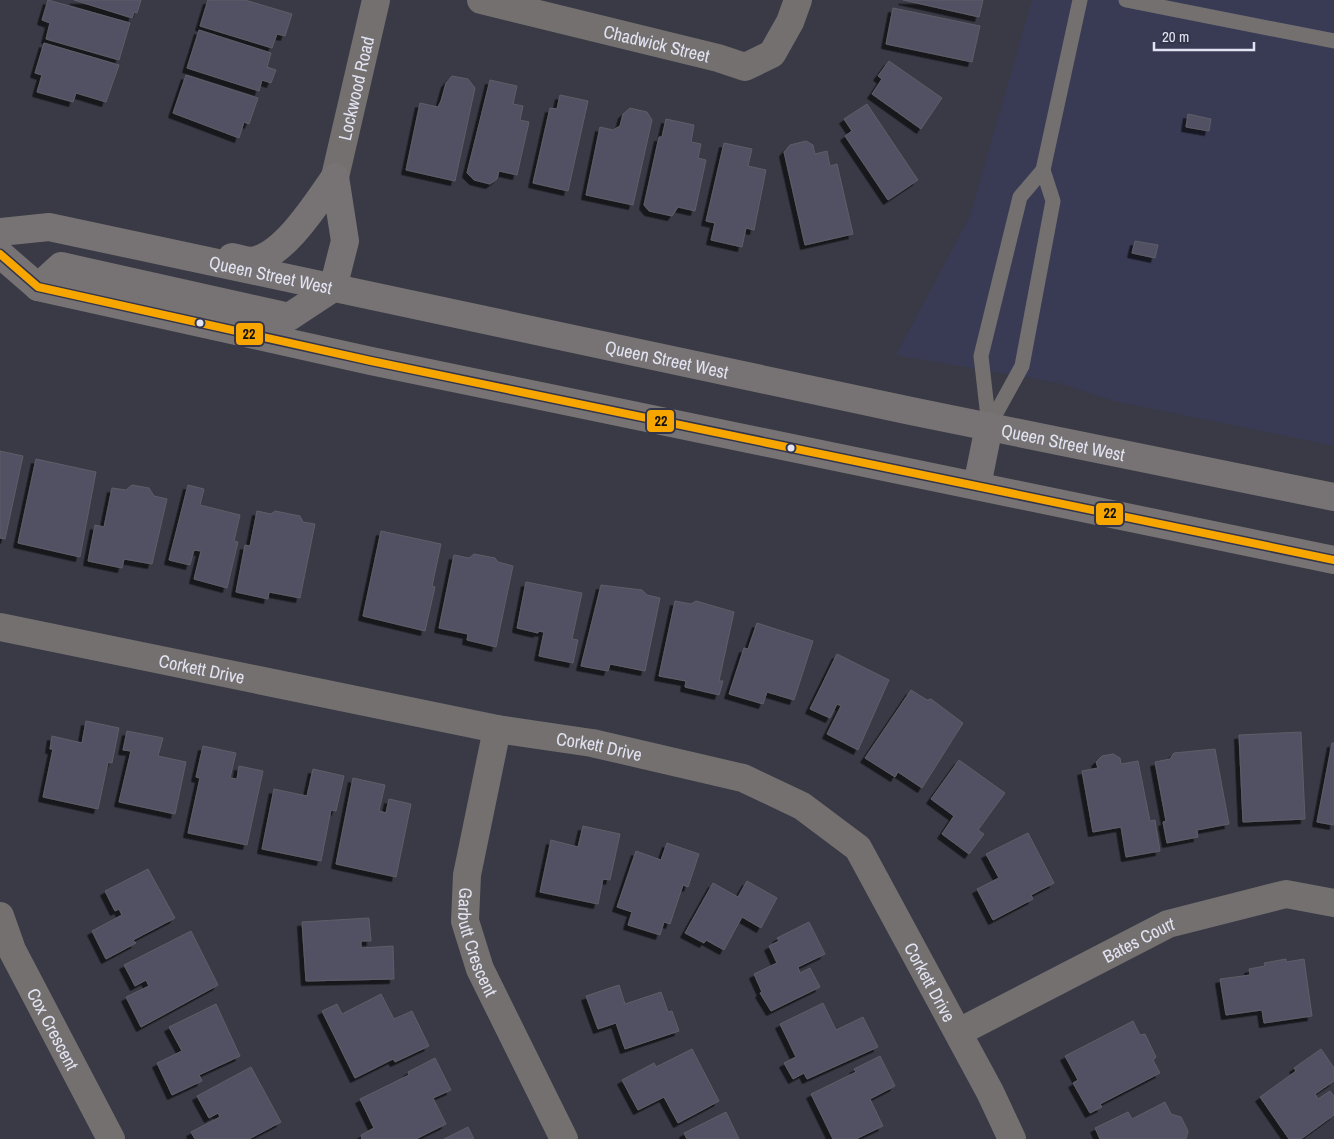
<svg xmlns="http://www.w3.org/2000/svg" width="1334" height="1139" viewBox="0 0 1334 1139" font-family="'Archivo Narrow',sans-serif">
<defs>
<filter id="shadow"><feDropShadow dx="-4.5" dy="4.5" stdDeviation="0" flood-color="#0009"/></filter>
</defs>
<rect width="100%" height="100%" fill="#393a45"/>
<path fill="#393b55" d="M1032,0H1334V446L1110,400L1059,383L896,355L970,216Z"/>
<g fill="#515164" stroke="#5d5e67" filter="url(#shadow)">
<path d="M48,0L130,23L119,60L46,39L50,23L42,20Z"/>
<path d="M74,0H141L137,13L134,12L132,18Z"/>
<path d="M208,0H245L292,14L285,36L277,34L272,48L200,26Z"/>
<path d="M903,0H983L979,17Z"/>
<path d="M893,8L980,26L972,62L886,44Z"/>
<path d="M199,30L271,53L267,67L276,70L271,83L262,80L259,91L187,68Z"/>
<path d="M44,43L119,65L106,102L76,93L73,102L37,92L42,75L35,73Z"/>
<path d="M889,61L942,98L921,129L872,94L882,79L878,76Z"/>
<path d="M186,75L258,98L249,124L244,122L239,138L173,113Z"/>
<path d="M452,76L468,79L475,88L455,181L406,170L420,103L438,107L441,101L446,83Z"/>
<path d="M490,80L517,86L513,104L523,106L520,120L529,122L517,175L499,171L497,179L490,184L474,180L467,173Z"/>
<path d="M560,95L588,101L568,191L533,183L550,108L557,109Z"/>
<path d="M867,104L918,180L888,200L845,136L852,131L844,119Z"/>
<path d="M630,108L647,112L652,120L633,205L586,195L600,127L613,130L620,126L623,114Z"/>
<path d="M1188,114L1211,119L1209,131L1186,127Z"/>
<path d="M666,119L694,125L691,142L701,144L698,158L706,160L695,211L678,207L672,216L649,211L644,205L659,137H662Z"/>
<path d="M806,141L813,145L815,154L827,151L830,166L837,164L853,234L805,245L784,152L790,145Z"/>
<path d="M724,143L752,149L748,166L766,170L754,230L746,228L742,247L711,240L715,223L706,221Z"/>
<path d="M1135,241L1158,245L1155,258L1132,253Z"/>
<path d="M0,451L23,456L5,539L0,538Z"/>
<path d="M36,459L96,472L80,557L18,543Z"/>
<path d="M132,485L149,488L154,496L167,499L152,564L124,559L122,568L88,561L95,525L104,527L112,488L126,490Z"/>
<path d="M188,485L204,489L200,505L240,515L234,541L238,542L227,588L194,579L201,551L194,550L190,565L169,560Z"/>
<path d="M257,511L271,514L275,511L300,516L303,522L315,524L300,598L269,592L268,599L236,592L245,545L250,546Z"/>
<path d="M381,531L441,544L432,586L435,587L425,631L363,616Z"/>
<path d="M474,554L495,558L498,562L513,566L496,647L467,640L468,634L439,628L454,555L469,558Z"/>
<path d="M526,582L582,593L572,639L578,640L573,663L539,656L544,632L538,631V633L517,628Z"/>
<path d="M601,585L642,590L647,595L660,598L645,671L610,664L608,671L581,666Z"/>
<path d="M675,601L691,604L696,601L734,612L719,681H723L719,695L685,687L686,681L659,676Z"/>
<path d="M757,623L813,641L794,700L767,692L763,704L729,694L744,648L748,649Z"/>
<path d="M837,654L889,680L858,750L827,734L841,706L837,704L830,718L810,709Z"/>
<path d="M911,690L927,700L931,699L963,723L922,788L898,772L895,777L865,758Z"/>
<path d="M86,721L119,728L112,763L108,762L98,809L43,797L53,749H50L52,736L82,743Z"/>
<path d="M127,731L163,738L158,756L186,762L175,814L119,802L131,751L123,750Z"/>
<path d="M1301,732L1305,819L1243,822L1239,735Z"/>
<path d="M1332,743H1334V825L1317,822Z"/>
<path d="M203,746L236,753L230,778L237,779L239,766L263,771L247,845L188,833L200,778L196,777Z"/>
<path d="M1215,749L1229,824L1197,830L1198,837L1167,843L1163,822L1166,821L1155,762L1170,759L1174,753Z"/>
<path d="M1113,754L1120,758L1121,764L1138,761L1150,821L1155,820L1160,851L1126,857L1121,827L1093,832L1082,771L1098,768L1096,762L1102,756Z"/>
<path d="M959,760L1005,793L978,830L984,834L969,854L942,834L954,816L931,799Z"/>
<path d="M313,769L344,776L336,811L331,810L321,861L262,849L274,789L307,796Z"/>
<path d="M353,778L385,785L379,811L386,813L389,799L411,804L396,877L336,864Z"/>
<path d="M583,826L620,834L610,880L603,879L598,904L540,892L551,840L578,847Z"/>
<path d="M1028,833L1054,883L1031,895L1033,899L993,920L977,889L999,878L986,854Z"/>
<path d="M667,843L699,854L688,887L683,885L670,924L664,922L660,935L628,925L632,912L617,907L636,851L661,860Z"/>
<path d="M148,869L175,918L133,940L136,943L106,959L92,931L122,915L119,909L115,911L105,891Z"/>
<path d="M747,881L777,898L761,928L742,917L724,950L706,940L704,943L685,933L713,883L738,897Z"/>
<path d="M369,918L371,941H361V948L393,946L394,979L306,981L302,922Z"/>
<path d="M809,922L825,954L798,967L800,973L810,968L820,987L771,1011L760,993L762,992L754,974L777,963L769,946L779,941L777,938Z"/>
<path d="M191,931L218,985L141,1027L126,997L149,986L146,980L135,986L124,965Z"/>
<path d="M1286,959V962L1304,959L1312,1016L1264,1023L1262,1010L1226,1015L1220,979L1250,975L1249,969L1265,966L1264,963Z"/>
<path d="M619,985L625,1004L661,992L668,1012L672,1011L679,1031L625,1049L616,1023L598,1029L586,996Z"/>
<path d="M381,994L394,1019L412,1011L429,1046L395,1062L393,1059L355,1078L322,1011L337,1004L342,1014Z"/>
<path d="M823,1003L836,1030L863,1017L878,1047L807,1079L804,1073L793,1079L784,1063L796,1057L780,1024Z"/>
<path d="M216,1004L240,1056L199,1075L202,1081L172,1095L157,1063L182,1051L169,1027Z"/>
<path d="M1133,1021L1140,1035L1145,1034L1156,1057L1153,1060L1160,1073L1100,1104L1102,1107L1090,1113L1073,1083L1078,1080L1065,1056Z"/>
<path d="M692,1049L719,1101L678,1123L664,1097L638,1110L622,1080L654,1063L656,1067Z"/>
<path d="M1321,1049L1334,1068V1081L1315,1094L1318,1099L1330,1091L1334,1096V1115L1301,1139H1289L1260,1097L1296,1071L1294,1068Z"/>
<path d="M880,1056L895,1086L870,1099L883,1126L856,1139H833L811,1094L856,1072L854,1069Z"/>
<path d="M435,1058L451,1090L433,1098L446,1124L416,1139H362L361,1135L374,1128L360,1099L409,1075L408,1072Z"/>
<path d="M251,1067L281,1122L249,1139H195L191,1132L220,1117L218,1113L209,1118L197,1096Z"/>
<path d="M1165,1102L1171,1114L1181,1117L1188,1131L1186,1139H1100L1095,1128L1128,1112L1132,1119Z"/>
<path d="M726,1112L739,1139H687L684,1133Z"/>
<path d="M468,1127L474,1139H444Z"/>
</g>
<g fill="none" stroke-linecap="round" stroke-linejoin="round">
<g stroke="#747070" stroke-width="15">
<path d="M1126,0L1334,41"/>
<path d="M989,426L981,356L1020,197L1043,170L1080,0"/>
<path d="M989,426L1022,366L1053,201L1043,170"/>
</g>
<g stroke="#747070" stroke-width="28">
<path id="s1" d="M481,0L718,58L745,67L772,54L790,22L798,0"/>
<path id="s2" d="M335,177L376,0"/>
<path id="s3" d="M0,627L497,729L592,743L743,778L802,806L858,848L990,1092L1012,1139"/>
<path id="s4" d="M497,729L467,875L465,921L480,969L564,1139"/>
<path id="s5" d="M0,916L12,950L111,1139"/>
<path id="s6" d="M959,1032L1168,924L1286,894L1334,903"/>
</g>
<g stroke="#777374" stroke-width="28">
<path id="s7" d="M0,232L49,227L911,411L1334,497"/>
<path d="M0,254L38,287L371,361L1334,560"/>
<path d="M232,257C238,258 246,261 251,261C284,257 318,201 335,177"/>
<path d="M38,287L61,266L289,317L333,288L345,241L335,177"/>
<path d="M977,486L989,426"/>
</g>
<defs>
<path id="bus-1" d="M0,254L38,287L371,361L1334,560"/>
</defs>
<use href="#bus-1" stroke="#33354b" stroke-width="11"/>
<use href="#bus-1" stroke="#f7a600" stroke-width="8"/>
</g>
<g fill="#e2e3f2" stroke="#33354b" stroke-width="2">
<circle cx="200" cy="323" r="4.5"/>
<circle cx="791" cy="448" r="4.5"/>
</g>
<g text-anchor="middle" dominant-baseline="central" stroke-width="4" stroke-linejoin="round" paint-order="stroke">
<g font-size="18" fill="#e2e3f2" stroke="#33354b">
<text stroke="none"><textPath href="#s1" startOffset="181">Chadwick Street</textPath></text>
<text stroke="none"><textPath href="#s2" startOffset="91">Lockwood Road</textPath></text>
<text stroke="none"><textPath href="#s7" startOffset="276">Queen Street West</textPath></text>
<text stroke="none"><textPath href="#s7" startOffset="681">Queen Street West</textPath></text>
<text stroke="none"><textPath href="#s7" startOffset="1086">Queen Street West</textPath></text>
<text stroke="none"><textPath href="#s3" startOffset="206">Corkett Drive</textPath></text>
<text stroke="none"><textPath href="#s3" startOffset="611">Corkett Drive</textPath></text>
<text stroke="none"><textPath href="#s6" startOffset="202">Bates Court</textPath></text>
<text stroke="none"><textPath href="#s4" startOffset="218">Garbutt Crescent</textPath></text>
<text stroke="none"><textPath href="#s3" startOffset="1046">Corkett Drive</textPath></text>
<text stroke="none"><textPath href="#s5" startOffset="125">Cox Crescent</textPath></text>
</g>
</g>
<g stroke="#33354b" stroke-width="2">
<rect x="235" y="322" width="29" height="24" rx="5" fill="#f7a600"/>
<rect x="646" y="409" width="29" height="24" rx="5" fill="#f7a600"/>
<rect x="1095" y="502" width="29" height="24" rx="5" fill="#f7a600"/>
</g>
<g font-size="14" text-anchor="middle" font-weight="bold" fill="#111">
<text x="249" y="339">22</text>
<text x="661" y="426">22</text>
<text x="1110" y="518">22</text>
</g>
<path d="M1154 42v8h100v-8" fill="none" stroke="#e2e3f2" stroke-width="2.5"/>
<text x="1162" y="42" font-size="15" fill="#e2e3f2" stroke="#33354b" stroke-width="4" paint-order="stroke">20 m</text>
</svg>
